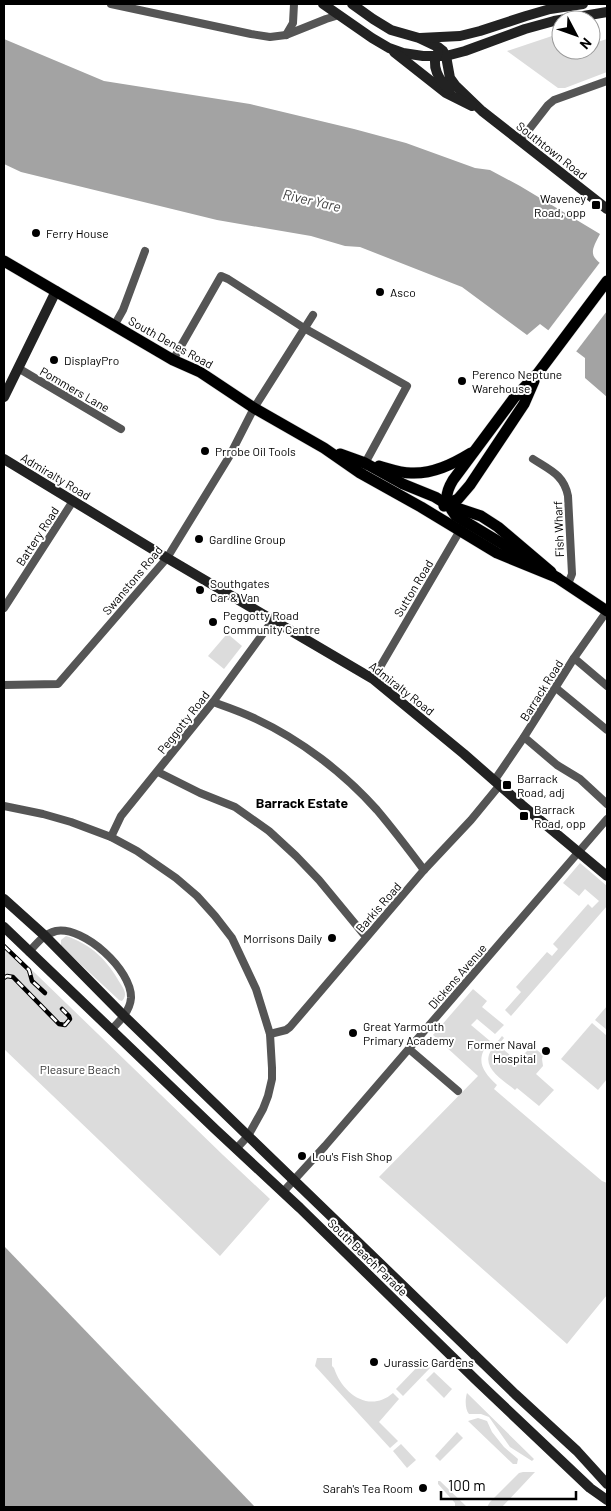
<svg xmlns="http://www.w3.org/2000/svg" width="611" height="1511" viewBox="0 0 611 1511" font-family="Barlow,sans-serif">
<rect width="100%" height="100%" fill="#fff"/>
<g fill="#dcdcdc">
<path d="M561,33V50H591V44L607,39V72L565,88H558L507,51Z"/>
<path d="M226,635H229L242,646L224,669L208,656Z"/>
<path d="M580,863L607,886V906L511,1016L505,1010L521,992L516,987L547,952L552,956L558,949L553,944L588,904L592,908L599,901L585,889L579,896L563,883Z"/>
<path d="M66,936C91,944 108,961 120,983C124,989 128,995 122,1001L119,1000L61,946V940Z"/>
<path d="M4,943L223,1155L270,1199L220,1256L4,1049Z"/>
<path d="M473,989L487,1001L482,1007L504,1025L495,1034L477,1019L471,1025L490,1041C475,1059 481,1070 497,1085L494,1089L602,1181L607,1183V1295L567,1344L379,1177L478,1076L433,1035Z"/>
<path d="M607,1006V1030L595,1020Z"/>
<path d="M592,1023L607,1036V1079L598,1090L561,1059Z"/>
<path d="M502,1036L504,1038L498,1045L517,1061L532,1046L543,1055L542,1059L543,1066L536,1074L554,1090L539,1106L517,1088L515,1090C503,1080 479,1067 492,1049C495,1044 499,1040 502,1036Z"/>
<path d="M317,1358H332V1366L334,1368C342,1393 369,1414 393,1393L399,1399L379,1422L398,1441L390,1448L315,1366Z"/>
<path d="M423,1361L430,1368L403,1396L396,1389Z"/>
<path d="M434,1372L452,1389L444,1398L426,1380Z"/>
<path d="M467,1393L534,1459L532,1461L510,1447L489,1417L481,1414H469C465,1409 465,1399 467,1393Z"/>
<path d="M478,1418L487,1421L492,1432L504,1447L518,1459L517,1464H513L468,1421Z"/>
<path d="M457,1432L463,1438L440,1461L435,1456Z"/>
<path d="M401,1444L416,1460L407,1468L393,1451Z"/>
<path d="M523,1472H535L502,1507H487L490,1502L519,1473Z"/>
<path d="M438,1481H440L467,1507H455V1503L438,1484Z"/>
</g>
<g fill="#a3a3a3">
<path d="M4,39L104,81L250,104L354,129L406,143L475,168L490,170L520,186L600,234C590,253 589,256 607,268V397L585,378V358L540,324L527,335L462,287L360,247L345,246L311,236L217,220L21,172L4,164Z"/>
<path d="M4,1246L255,1507H4Z"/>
</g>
<path fill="#fff" d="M601,261L607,265V311L575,353L547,332Z"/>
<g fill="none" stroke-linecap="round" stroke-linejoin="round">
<defs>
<g id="primary">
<path d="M4,261L173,360L200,372L254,408L324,448L360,473L421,507L497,553L558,578"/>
<path d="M340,454L365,463L403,484L435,497L448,505L481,516L498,527L551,572"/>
<path d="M379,466C390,469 400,473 411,473C433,474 453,464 471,453"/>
<path d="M444,506L458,499L470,485L524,404L534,381"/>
<path d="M531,561L456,516C445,502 444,495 453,480L514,398L538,373L607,281"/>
<path d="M553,575L607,611"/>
</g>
</defs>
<use href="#primary" stroke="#dbdbdb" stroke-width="12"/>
<g stroke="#555" stroke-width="8">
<path d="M111,4L251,34L270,37L286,35L326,19L339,15"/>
<path d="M286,35L293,23L294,4"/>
<path d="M520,141L548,105L554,100L607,81"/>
<path d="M114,326L123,310L145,251"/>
<path d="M173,360L221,276L228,279L304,328L407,386L363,467"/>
<path d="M18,368L121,429"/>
<path d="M533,459C550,470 564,475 568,496L572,574L568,584"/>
<path d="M4,608L73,501"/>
<path d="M574,658L607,686"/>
<path d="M373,679L462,527"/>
<path d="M4,685L58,684L167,558L229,457L254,408L313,315"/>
<path d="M556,688L607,730"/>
<path d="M213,702C227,707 242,712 256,719C301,740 344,773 377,810C393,829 409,850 424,870"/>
<path d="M524,737L557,765L580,779L607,804"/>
<path d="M158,772L200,793L235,807L269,831L296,856L319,880L366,937"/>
<path d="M494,781L524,737L574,658L607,611"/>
<path d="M4,806L43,814L71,822L111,837L137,851L176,878L197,896L215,916L232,938L256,989L270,1034L272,1068V1079L268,1096L263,1109L248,1136L236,1149"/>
<path d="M111,837L121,816L213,702L273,620"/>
<path d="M29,952C37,943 44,934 56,931C84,926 132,970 131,998C130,1011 120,1021 111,1030"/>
<path d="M270,1034L286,1030L290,1027L424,870L471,820L499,786"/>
<path d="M409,1049L458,1091"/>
<path d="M283,1192L325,1146L607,819"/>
</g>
<g stroke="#222" stroke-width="10">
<path d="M323,4L372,38L389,48L403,53L423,56H446L465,51L525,29L554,21L607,12"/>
<path d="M352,4L373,19L391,30L419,38L438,47L443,51L446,56L450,78L455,85L482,111L607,209"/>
<path d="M420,38L460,36L480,31L526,16L550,9L583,4"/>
<path d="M394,52L446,93L472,106"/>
<path d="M438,52C430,65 439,81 450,90"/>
<path d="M4,397L56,291"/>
<path d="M4,459L167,558L373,679L464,754L522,805L607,876"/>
<path d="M4,899L44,935L124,1016L515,1394L577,1451L607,1484"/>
<path d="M4,927L216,1130L300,1208L476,1380L590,1488L607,1500"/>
</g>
<use href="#primary" stroke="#000" stroke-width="11"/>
<defs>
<g id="rail">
<path d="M4,946L29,970L32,981L45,993"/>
<path d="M4,978L7,976L13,977L59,1024L65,1025L70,1019L69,1016L62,1009"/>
</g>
</defs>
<use href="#rail" stroke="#000" stroke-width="4.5"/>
<use href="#rail" stroke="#fff" stroke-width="2.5" stroke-dasharray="8" stroke-linecap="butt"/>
</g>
<g fill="#000" stroke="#fff" stroke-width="2">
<rect x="591" y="200" width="10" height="10" rx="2.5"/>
<circle cx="36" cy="233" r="5"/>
<circle cx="380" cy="292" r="5"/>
<circle cx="54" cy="360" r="5"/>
<circle cx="462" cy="381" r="5"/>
<circle cx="205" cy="451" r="5"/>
<circle cx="199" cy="539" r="5"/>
<circle cx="200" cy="590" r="5"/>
<circle cx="213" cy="622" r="5"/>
<rect x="502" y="780" width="10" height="10" rx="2.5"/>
<rect x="519" y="811" width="10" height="10" rx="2.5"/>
<circle cx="332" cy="938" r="5"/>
<circle cx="353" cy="1033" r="5"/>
<circle cx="546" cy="1051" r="5"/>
<circle cx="302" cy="1156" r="5"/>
<circle cx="374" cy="1362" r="5"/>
<circle cx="423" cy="1488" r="5"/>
</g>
<g text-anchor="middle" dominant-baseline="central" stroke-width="4" stroke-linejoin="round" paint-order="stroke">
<g font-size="12" fill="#000" stroke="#fff">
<text transform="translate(552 150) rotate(38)">Southtown Road</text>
<text transform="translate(171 342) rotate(29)">South Denes Road</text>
<text transform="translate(75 389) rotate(30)">Pommers Lane</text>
<text transform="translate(56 476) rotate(31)">Admiralty Road</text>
<text transform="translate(558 529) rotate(-92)">Fish Wharf</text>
<text transform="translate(37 536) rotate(-57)">Battery Road</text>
<text transform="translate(132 580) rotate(-50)">Swanstons Road</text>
<text transform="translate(413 588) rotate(-59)">Sutton Road</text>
<text transform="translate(402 688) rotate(38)">Admiralty Road</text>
<text transform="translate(541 690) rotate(-58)">Barrack Road</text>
<text transform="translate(183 722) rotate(-52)">Peggotty Road</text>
<text transform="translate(378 907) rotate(-49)">Barkis Road</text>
<text transform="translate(457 976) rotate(-49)">Dickens Avenue</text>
<text transform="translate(368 1257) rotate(44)">South Beach Parade</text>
</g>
<g font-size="12" fill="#000" stroke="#fff" text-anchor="start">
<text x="586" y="198" text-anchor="end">Waveney<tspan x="586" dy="14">Road, opp</tspan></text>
<text x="46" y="233">Ferry House</text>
<text x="390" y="292">Asco</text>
<text x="64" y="360">DisplayPro</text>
<text x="472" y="374">Perenco Neptune<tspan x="472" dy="14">Warehouse</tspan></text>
<text x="215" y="451">Prrobe Oil Tools</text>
<text x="209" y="539">Gardline Group</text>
<text x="210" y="583">Southgates<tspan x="210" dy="14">Car &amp; Van</tspan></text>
<text x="223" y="615">Peggotty Road<tspan x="223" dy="14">Community Centre</tspan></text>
<text x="517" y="778">Barrack<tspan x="517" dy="14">Road, adj</tspan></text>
<text x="534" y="809">Barrack<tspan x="534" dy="14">Road, opp</tspan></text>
<text x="322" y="938" text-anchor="end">Morrisons Daily</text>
<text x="363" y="1026">Great Yarmouth<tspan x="363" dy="14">Primary Academy</tspan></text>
<text x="536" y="1044" text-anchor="end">Former Naval<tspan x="536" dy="14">Hospital</tspan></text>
<text x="312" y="1156">Lou's Fish Shop</text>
<text x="384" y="1362">Jurassic Gardens</text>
<text x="413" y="1488" text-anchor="end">Sarah's Tea Room</text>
</g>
<g font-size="12" fill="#333" stroke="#fff">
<text x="80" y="1069">Pleasure Beach</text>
</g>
<g font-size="14" font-style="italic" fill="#444" stroke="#fff">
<text transform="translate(312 200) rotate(13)">River Yare</text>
</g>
<g font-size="14" font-weight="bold" fill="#000" stroke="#fff">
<text x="302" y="802">Barrack Estate</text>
</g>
</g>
<rect width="611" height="1511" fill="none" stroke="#000000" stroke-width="10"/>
<g transform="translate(576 35) rotate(131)"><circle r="24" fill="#ffffff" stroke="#999999"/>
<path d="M0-4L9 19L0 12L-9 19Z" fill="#000000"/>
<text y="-8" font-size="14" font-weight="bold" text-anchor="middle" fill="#000000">N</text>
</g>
<path d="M441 1491v8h135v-8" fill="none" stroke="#000000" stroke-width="2.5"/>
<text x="448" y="1491" font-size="15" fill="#000000" stroke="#ffffff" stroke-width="4" paint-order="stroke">100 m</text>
</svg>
